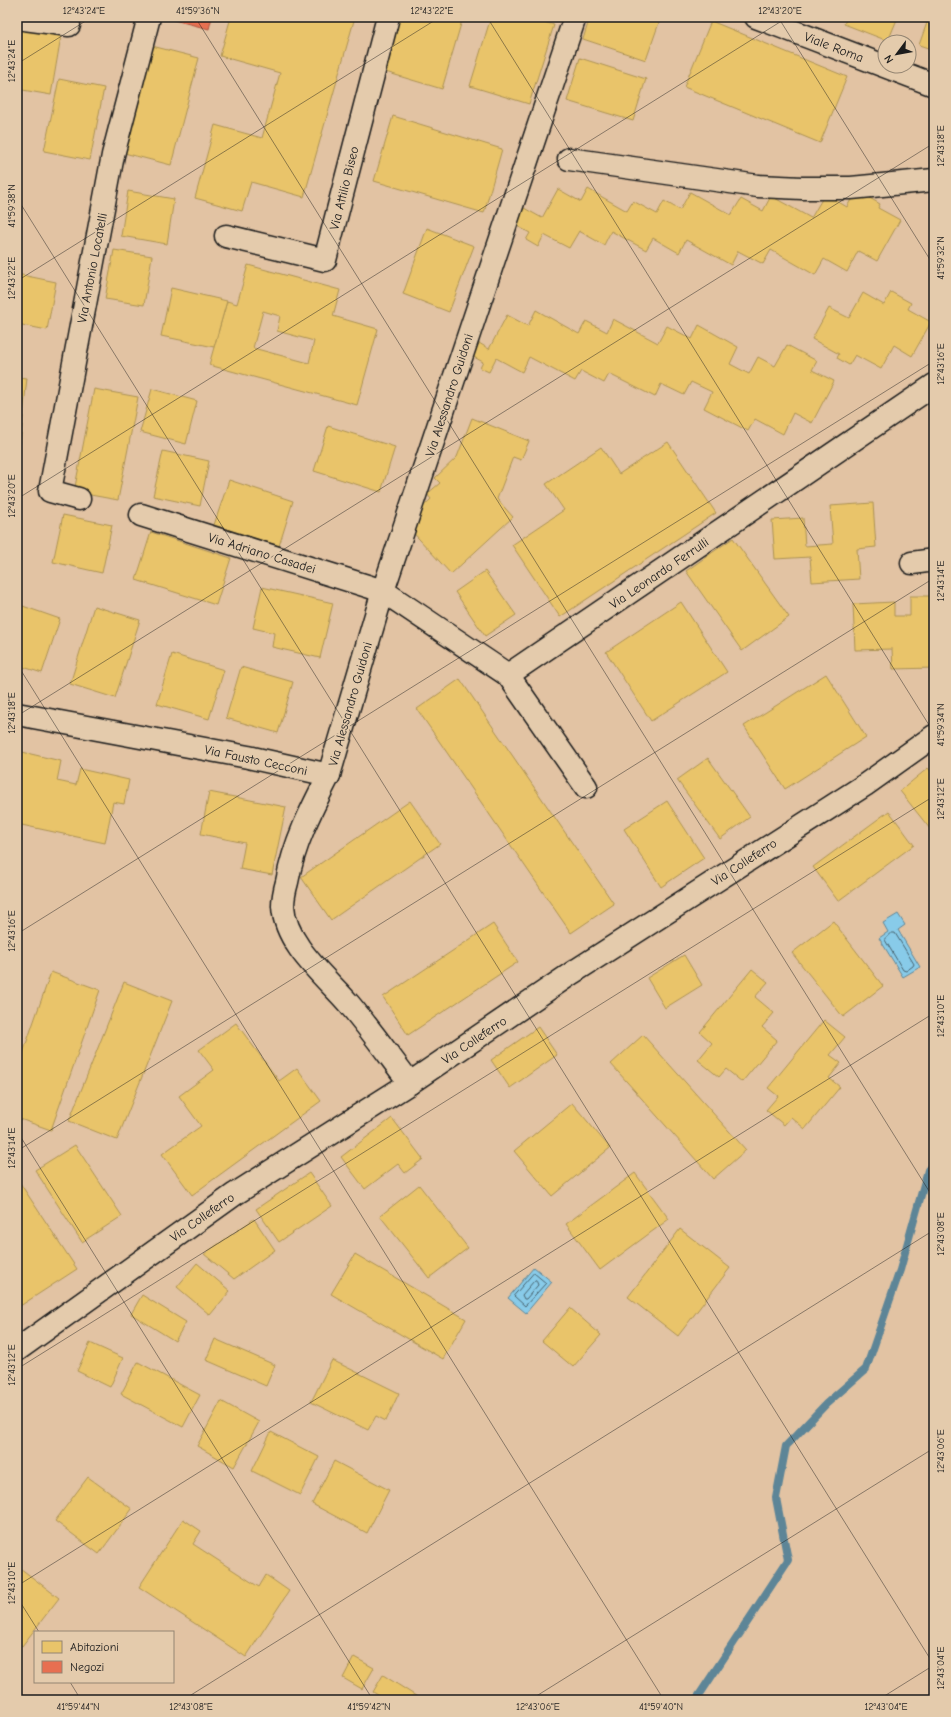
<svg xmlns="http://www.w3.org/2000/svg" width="951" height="1717" viewBox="0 0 951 1717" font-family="'Comic Neue',sans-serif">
<rect width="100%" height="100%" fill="#e2c3a3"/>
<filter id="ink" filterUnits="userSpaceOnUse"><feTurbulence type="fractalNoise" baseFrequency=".025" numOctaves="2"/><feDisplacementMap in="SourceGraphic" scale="8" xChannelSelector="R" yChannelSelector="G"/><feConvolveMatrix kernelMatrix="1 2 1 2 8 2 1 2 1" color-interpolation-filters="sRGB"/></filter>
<g filter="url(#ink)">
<g fill="#88cbe9" stroke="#5d8597">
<path d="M898,914L905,925L898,930L920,967L903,977L879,938L888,932L883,923Z"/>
<path d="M534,1267L552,1282L526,1313L508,1298Z"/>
</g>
<g fill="#e9c46a" stroke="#ac9253" fill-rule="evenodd">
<path d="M231,17H355L304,197L251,182L242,211L195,198L215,125L262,138L280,73L220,56Z"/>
<path d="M398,17H463L442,89L382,71Z"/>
<path d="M491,17H528L554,25L529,104L470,86Z"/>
<path d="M590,17H661L646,60L583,39Z"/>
<path d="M847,17H898L888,41L844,24Z"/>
<path d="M929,17H934V50L919,45Z"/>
<path d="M711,21L847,77L820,143L684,87Z"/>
<path d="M17,29L61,36L51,95L17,89Z"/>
<path d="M152,46L199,58L171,165L124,153Z"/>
<path d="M580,58L646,79L633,121L567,101Z"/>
<path d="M59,79L104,88L90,160L44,151Z"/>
<path d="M393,116L502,149L484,213L374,181Z"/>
<path d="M17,128L21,129L17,155Z"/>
<path d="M558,189L581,202L588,189L627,211L633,201L657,214L664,201L680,210L690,192L731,215L741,199L763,211L771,196L811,218L825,194L847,207L856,190L880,204L878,208L900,220L877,261L858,251L847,272L824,259L815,275L771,250L763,264L738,251L731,265L686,240L679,253L653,238L646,250L611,231L604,245L579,231L569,248L544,235L538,247L526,240L530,233L515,225L524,208L542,218Z"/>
<path d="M128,191L174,199L167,244L121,236Z"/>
<path d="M427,228L474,246L449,312L403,294Z"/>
<path d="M114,250L152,256L144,305L105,299Z"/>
<path d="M248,265L340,290L333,316L378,329L357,405L209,365L227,301L237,304ZM263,311L280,316L277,331L314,341L309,363L253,348Z"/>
<path d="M17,274L56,282L47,330L17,324Z"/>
<path d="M171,288L227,301L214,347L161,336Z"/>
<path d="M891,292L911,303L908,309L931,322L912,356L894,345L881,369L855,355L849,365L837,358L839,354L812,339L829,308L849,318L863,293L884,305Z"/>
<path d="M536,310L579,334L586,321L607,332L613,319L658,343L667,326L692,339L699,325L738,347L730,364L749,374L758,357L775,366L787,345L817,361L812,370L834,381L812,423L793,413L783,434L755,419L748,431L704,408L712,392L691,382L684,395L661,384L655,397L609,374L604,383L581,371L575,381L529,357L522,372L496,358L489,372L480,368L483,362L472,356L479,343L489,349L507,315L528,326Z"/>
<path d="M17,377L27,378L20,444H17Z"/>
<path d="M94,389L138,397L118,500L74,492Z"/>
<path d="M152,389L197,401L186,444L140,432Z"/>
<path d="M472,418L529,441L521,460L513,457L497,499L513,517L451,574L409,528L420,519L415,514L431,499L427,494L440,483L435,478L457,457Z"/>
<path d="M328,426L395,447L381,492L314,471Z"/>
<path d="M668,442L716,513L560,617L512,545L564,510L546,484L601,447L619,474Z"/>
<path d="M163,451L209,461L200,506L153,496Z"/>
<path d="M229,480L293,501L279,546L214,525Z"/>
<path d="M873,503L876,547L857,549L859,579L812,582L810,557L775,559L772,520L803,518L805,546L833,544L830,506Z"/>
<path d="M63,515L112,525L102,573L53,562Z"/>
<path d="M151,532L231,558L216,605L136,580Z"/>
<path d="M733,538L789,617L742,651L686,571Z"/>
<path d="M485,571L516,615L485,636L455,592Z"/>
<path d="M262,587L333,603L320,658L272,647L274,633L253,628Z"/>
<path d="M910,596H934V668L893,669L892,649L855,650L853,604L894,602V616H910Z"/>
<path d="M681,602L727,672L651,721L606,652Z"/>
<path d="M17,604L60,619L42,673L17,665Z"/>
<path d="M94,606L140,620L115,698L70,684Z"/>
<path d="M172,654L224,670L209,719L157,704Z"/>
<path d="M241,667L293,682L278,733L226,718Z"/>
<path d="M826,674L866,737L785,789L744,726Z"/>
<path d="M460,679L614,904L571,933L417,709Z"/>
<path d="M18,751L61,761L57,781L76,785L80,769L129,780L124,804L113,802L105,843L17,824Z"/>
<path d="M708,758L750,817L720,839L677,780Z"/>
<path d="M928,768L934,775V834L900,791Z"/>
<path d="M209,792L286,807L272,875L240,869L245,843L201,834Z"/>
<path d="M410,801L440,844L331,920L301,877Z"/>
<path d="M667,801L704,858L661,887L624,829Z"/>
<path d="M889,811L914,845L838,901L813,867Z"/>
<path d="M833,921L883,986L843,1017L792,953Z"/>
<path d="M493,924L518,962L408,1035L383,997Z"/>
<path d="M684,955L702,985L665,1008L647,978Z"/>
<path d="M752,969L768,982L755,997L774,1013L762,1027L777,1040L742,1082L726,1069L719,1077L698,1060L712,1043L700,1032Z"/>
<path d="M51,972L100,990L51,1130L17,1118V1070Z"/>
<path d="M124,982L172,1001L117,1140L69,1121Z"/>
<path d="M824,1020L845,1037L830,1055L841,1063L829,1078L840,1087L805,1129L791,1117L784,1125L766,1110L778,1096L768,1088Z"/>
<path d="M236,1023L279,1081L297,1068L321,1101L192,1195L162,1154L201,1126L179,1096L214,1070L199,1050Z"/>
<path d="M538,1027L557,1055L510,1088L491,1060Z"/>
<path d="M643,1035L746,1150L713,1179L611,1064Z"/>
<path d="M572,1103L610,1148L552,1196L514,1151Z"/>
<path d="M392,1118L423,1159L405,1173L398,1164L365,1189L341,1157Z"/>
<path d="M75,1145L122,1216L82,1242L35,1170Z"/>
<path d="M309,1173L332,1206L279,1242L256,1209Z"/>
<path d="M635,1173L669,1219L600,1270L566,1224Z"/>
<path d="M20,1183L77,1269L17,1308V1185Z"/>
<path d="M419,1185L468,1248L429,1278L380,1216Z"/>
<path d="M254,1219L275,1250L234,1279L204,1254Z"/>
<path d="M680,1229L730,1268L678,1336L628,1297Z"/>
<path d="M355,1254L466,1319L443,1359L331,1294Z"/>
<path d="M197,1263L230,1291L210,1315L177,1287Z"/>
<path d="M142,1295L186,1322L175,1341L131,1314Z"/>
<path d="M570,1308L601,1335L573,1367L542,1341Z"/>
<path d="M215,1339L275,1365L266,1386L206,1360Z"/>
<path d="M90,1343L123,1358L110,1387L77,1371Z"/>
<path d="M332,1360L399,1393L386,1421L376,1416L368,1430L311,1402Z"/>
<path d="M138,1362L200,1395L183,1427L121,1394Z"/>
<path d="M221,1401L259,1422L234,1467L197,1446Z"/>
<path d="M271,1432L319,1457L300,1495L252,1471Z"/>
<path d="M334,1461L389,1490L367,1533L312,1504Z"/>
<path d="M88,1477L132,1509L99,1554L55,1521Z"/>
<path d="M183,1519L201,1531L193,1544L259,1587L266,1575L289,1591L246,1657L139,1587Z"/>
<path d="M20,1568L59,1598L22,1646L17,1643V1572Z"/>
<path d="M354,1657L374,1668L362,1689L343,1678Z"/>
<path d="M383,1675L419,1698L417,1700H386L373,1692Z"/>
</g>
<path fill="#e76f51" stroke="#aa5641" d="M162,17H212L209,29Z"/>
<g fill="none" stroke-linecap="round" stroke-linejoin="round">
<g stroke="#47626e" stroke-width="1">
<path d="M892,933H895L914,964L913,966L906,971L903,970L885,940Z"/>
<path d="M534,1273L546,1283L525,1306L514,1296Z"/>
<path d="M536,1280L538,1285L526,1299H524L522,1295L534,1281Z"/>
</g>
<path stroke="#5d8597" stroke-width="8" d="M696,1700L788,1560L776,1498L786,1446L826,1404L866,1369L900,1270L928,1170L934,1163"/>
<defs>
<g id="minor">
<path d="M756,17L934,85"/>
<path d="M17,18L69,25"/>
<path d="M569,159L758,186L802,188H851L934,180"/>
<path d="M226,236L325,260L388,17"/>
<path d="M79,499L50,491L113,155L149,17"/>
<path d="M141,515L383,591L508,675L586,787"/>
<path d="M912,563L934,560"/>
<path d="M508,675L934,385"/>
<path d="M17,714L248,757L329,775C311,810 294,843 287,882C285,889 283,898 283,906C285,945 326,977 349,1004C371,1030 390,1057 410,1083"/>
<path d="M329,775L383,591L575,17"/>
<path d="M17,1350L235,1194L410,1083L572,973L865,785L934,736"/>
</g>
</defs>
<use href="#minor" stroke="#1c1c1c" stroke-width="25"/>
<use href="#minor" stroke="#e4cbac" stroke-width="22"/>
</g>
</g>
<path fill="none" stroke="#1c1c1c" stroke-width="1" stroke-opacity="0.45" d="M195,17L934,1199M487,17L934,733M778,17L934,266M17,64L92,17M17,198L934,1665M17,281L440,17M17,499L788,17M17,664L664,1700M17,716L934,143M17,934L934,361M17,1131L373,1700M17,1151L934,578M17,1369L934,796M17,1586L934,1013M17,1597L39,1632M70,1682L81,1700M183,1700L934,1230M530,1700L934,1448M878,1700L934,1665"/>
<g text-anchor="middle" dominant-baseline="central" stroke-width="4" stroke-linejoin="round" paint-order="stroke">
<g font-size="13" fill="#1c1c1c" stroke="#e4cbac">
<text transform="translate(834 47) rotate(21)">Viale Roma</text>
<text transform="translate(344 188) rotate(-76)">Via Attilio Biseo</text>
<text transform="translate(92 268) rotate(-79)">Via Antonio Locatelli</text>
<text transform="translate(449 395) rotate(-72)">Via Alessandro Guidoni</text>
<text transform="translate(262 553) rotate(17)">Via Adriano Casadei</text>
<text transform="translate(659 573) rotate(-34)">Via Leonardo Ferrulli</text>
<text transform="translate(350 704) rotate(-74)">Via Alessandro Guidoni</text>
<text transform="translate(256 760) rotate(12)">Via Fausto Cecconi</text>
<text transform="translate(744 862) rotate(-33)">Via Colleferro</text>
<text transform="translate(474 1040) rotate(-34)">Via Colleferro</text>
<text transform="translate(202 1217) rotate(-35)">Via Colleferro</text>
</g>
</g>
<rect width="951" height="1717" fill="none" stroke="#e4cbac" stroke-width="44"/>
<rect x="34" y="1631" width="140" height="52" fill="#e4cbac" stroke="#948572"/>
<rect x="42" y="1641" width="20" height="12" fill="#e9c46a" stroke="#948572"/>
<text x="70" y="1651" font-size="12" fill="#1c1c1c">Abitazioni</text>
<rect x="42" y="1661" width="20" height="12" fill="#e76f51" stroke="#948572"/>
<text x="70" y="1671" font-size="12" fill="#1c1c1c">Negozi</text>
<g transform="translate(897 54) rotate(238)"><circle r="19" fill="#e4cbac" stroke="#948572"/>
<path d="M0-3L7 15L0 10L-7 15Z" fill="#1c1c1c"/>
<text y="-6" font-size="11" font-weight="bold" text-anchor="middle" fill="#1c1c1c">N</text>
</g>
<rect x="22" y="22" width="907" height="1673" fill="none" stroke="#1c1c1c" stroke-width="1.5"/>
<g font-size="10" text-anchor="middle" fill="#1c1c1c">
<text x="84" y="14">12°43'24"E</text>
<text x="198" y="14">41°59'36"N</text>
<text x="432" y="14">12°43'22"E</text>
<text x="780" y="14">12°43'20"E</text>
<text transform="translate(11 61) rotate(-90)" y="4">12°43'24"E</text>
<text transform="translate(940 146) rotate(-90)" y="4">12°43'18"E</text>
<text transform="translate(11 206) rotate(-90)" y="4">41°59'38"N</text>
<text transform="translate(940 258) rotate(-90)" y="4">41°59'32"N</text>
<text transform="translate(11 278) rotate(-90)" y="4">12°43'22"E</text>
<text transform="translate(940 364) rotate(-90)" y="4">12°43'16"E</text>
<text transform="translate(11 496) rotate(-90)" y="4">12°43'20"E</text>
<text transform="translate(940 581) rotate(-90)" y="4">12°43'14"E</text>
<text transform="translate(11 713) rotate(-90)" y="4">12°43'18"E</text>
<text transform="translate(940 725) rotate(-90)" y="4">41°59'34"N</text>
<text transform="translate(940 799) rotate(-90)" y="4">12°43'12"E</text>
<text transform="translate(11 931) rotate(-90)" y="4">12°43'16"E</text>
<text transform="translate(940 1016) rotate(-90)" y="4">12°43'10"E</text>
<text transform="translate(11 1148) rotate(-90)" y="4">12°43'14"E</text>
<text transform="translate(940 1234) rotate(-90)" y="4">12°43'08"E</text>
<text transform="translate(11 1365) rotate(-90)" y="4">12°43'12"E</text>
<text transform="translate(940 1451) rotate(-90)" y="4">12°43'06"E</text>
<text transform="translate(11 1583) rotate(-90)" y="4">12°43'10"E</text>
<text transform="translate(940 1668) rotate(-90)" y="4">12°43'04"E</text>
<text x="78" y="1710">41°59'44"N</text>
<text x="191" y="1710">12°43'08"E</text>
<text x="369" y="1710">41°59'42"N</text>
<text x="538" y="1710">12°43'06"E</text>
<text x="661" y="1710">41°59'40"N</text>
<text x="886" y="1710">12°43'04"E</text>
</g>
</svg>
